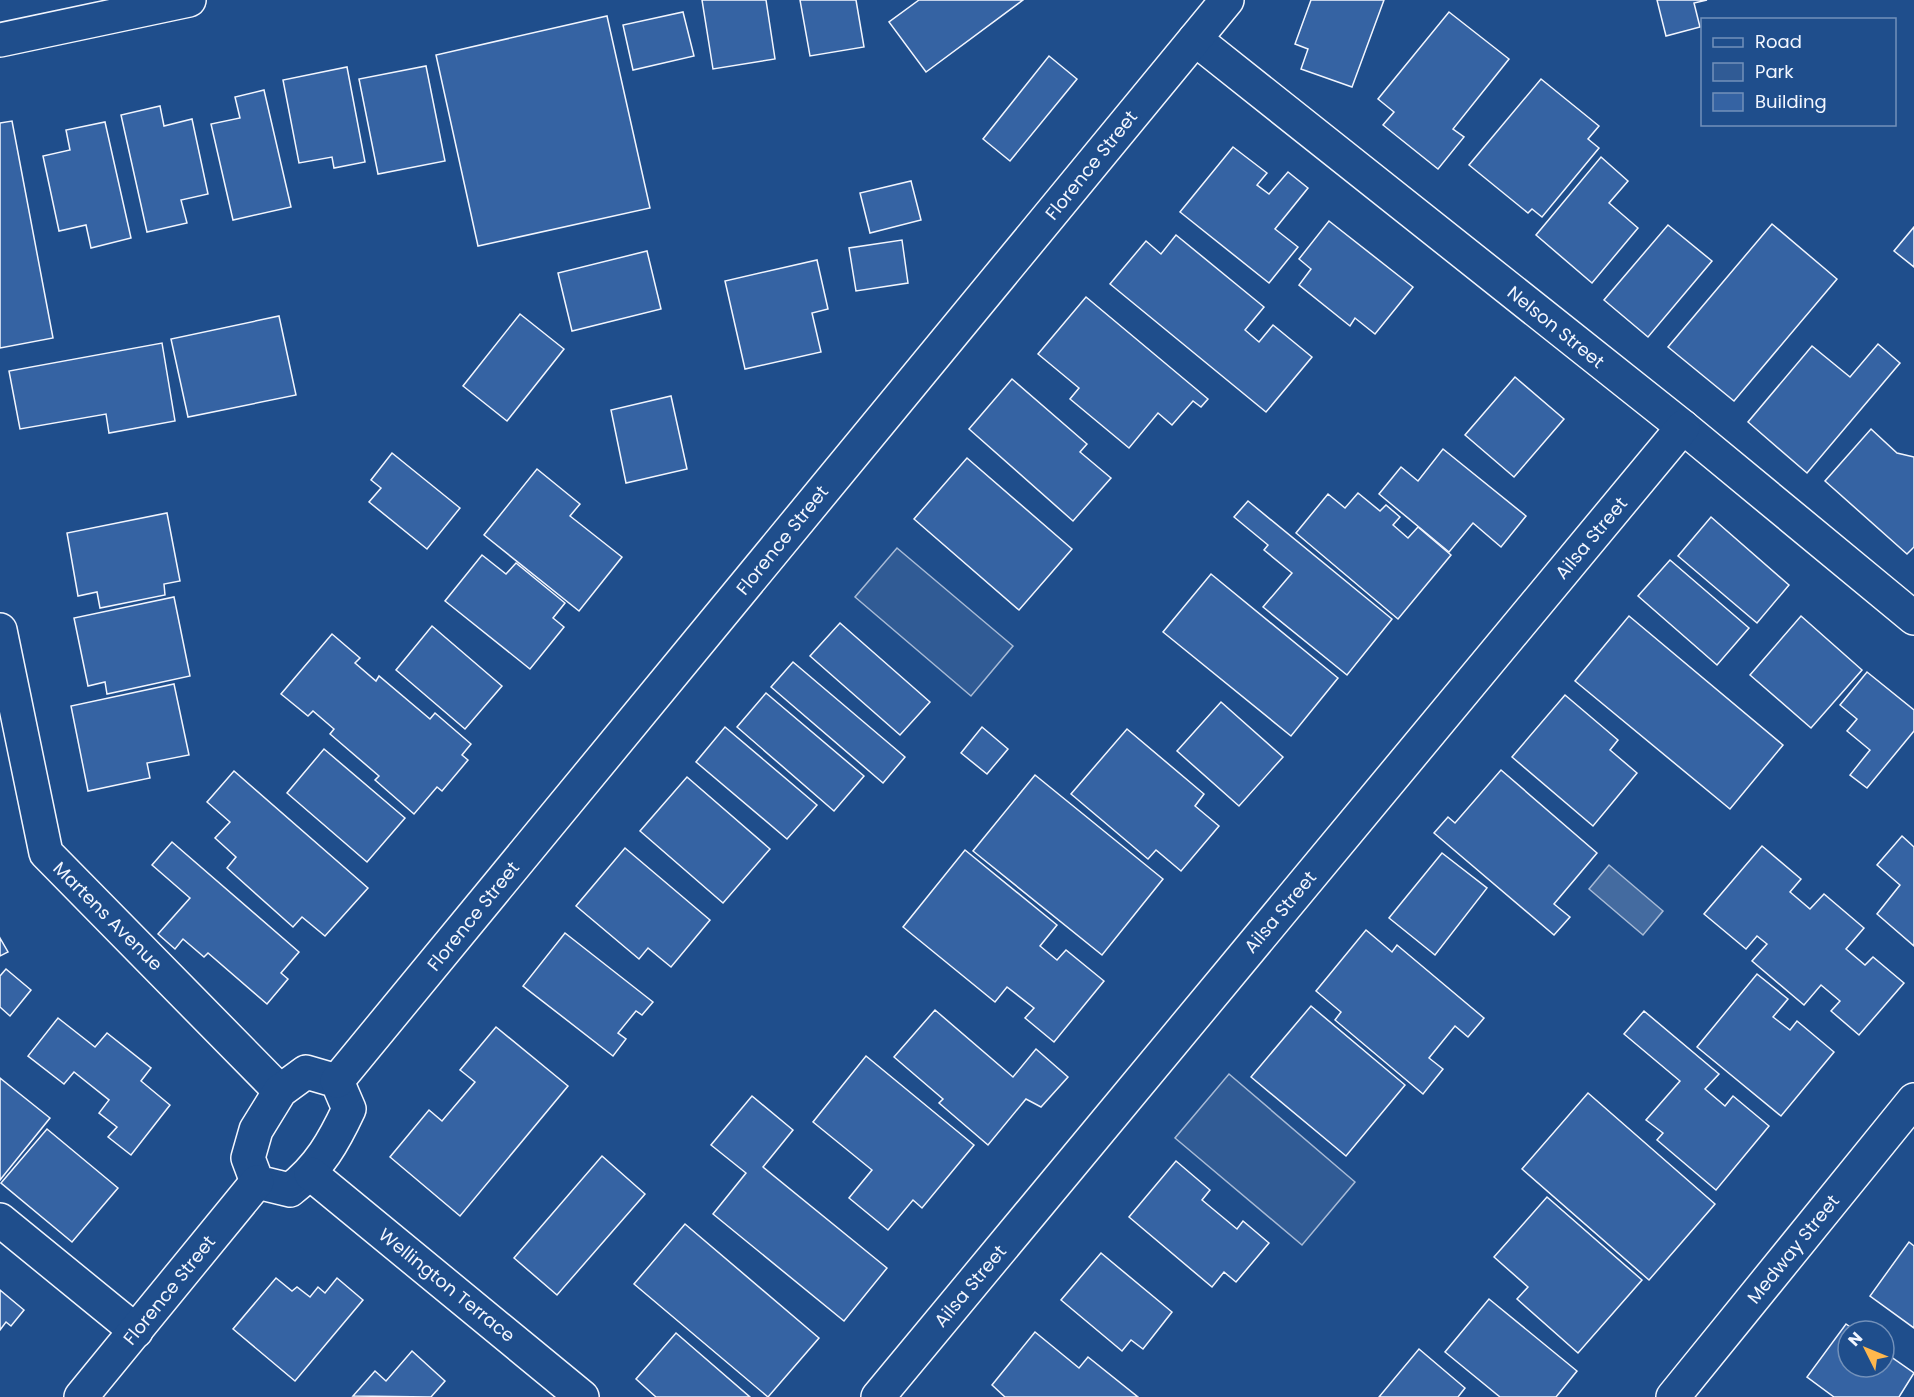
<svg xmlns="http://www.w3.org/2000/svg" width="1914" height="1397" viewBox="0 0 1914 1397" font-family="Poppins,sans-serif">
<rect width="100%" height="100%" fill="#1f4e8c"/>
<g fill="#305b95" stroke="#a8bbd7" stroke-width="1.5">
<path d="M897,548L1013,646L971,696L855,597Z"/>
<path d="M1229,1074L1355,1182L1302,1245L1175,1138Z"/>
</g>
<path fill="#446ba0" stroke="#a8bbd7" stroke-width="1.5" d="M1609,865L1663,911L1643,935L1589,889Z"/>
<g fill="#3563a3" stroke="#f2f6ff" stroke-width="1.5">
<path d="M702,0H766L775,59L713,69Z"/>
<path d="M800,0H856L864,47L810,56Z"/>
<path d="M919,0H1023L926,72L889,22Z"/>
<path d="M1311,0H1384L1352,87L1301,69L1308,49L1295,44Z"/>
<path d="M1657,0H1707L1694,3L1700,27L1666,36Z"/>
<path d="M683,12L694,56L633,70L623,25Z"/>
<path d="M1449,12L1509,59L1453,129L1464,137L1438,169L1383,125L1394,112L1378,99Z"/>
<path d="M607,16L650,208L478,246L436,55Z"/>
<path d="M1049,56L1077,79L1010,161L983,139Z"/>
<path d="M426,66L445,161L378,174L359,79Z"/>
<path d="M347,67L365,162L334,168L332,157L299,163L283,80Z"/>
<path d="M1541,79L1599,126L1588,139L1599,148L1542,217L1532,209L1528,213L1469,165Z"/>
<path d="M264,90L291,207L233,220L211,124L240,118L235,97Z"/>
<path d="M160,106L164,126L192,119L208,194L181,200L187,223L147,232L121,115Z"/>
<path d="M12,121L53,338L0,348V123Z"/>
<path d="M105,122L131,238L91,248L86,225L59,231L43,156L70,150L66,130Z"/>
<path d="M1233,147L1267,173L1257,185L1269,194L1288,172L1308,188L1275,229L1298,247L1269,283L1180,212Z"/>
<path d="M1601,157L1628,181L1609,203L1638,228L1592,283L1536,235Z"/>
<path d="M911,181L921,220L870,233L860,193Z"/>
<path d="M1329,221L1413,287L1375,334L1355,318L1350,326L1299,285L1311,269L1299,259Z"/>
<path d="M1772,224L1837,279L1734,401L1668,347Z"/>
<path d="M1668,225L1712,261L1648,337L1604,300Z"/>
<path d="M1914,227V267L1894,251Z"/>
<path d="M1176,235L1264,307L1245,330L1259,342L1273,325L1312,357L1266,412L1110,284L1146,241L1161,254Z"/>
<path d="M902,240L908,283L856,291L849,248Z"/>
<path d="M647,251L661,309L572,331L558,273Z"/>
<path d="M817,260L828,309L812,313L821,352L745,369L725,281Z"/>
<path d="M1086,297L1208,399L1201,407L1193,401L1172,425L1158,413L1129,448L1070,399L1079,388L1038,354Z"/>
<path d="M520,314L564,349L507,421L463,386Z"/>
<path d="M279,316L296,395L188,417L171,339Z"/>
<path d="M162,343L175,421L109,433L106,414L20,429L9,371Z"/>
<path d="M1878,344L1900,363L1807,473L1748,422L1812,346L1850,377Z"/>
<path d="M1515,377L1564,419L1514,477L1465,435Z"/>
<path d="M1012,379L1087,444L1080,452L1111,478L1073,521L969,429Z"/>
<path d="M671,396L687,469L626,483L611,410Z"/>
<path d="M1871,429L1897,453L1914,457V547L1907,554L1825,481Z"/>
<path d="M1443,449L1526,516L1501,547L1473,523L1449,552L1379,494L1401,467L1418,481Z"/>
<path d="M392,453L460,508L427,549L369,502L381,488L371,480Z"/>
<path d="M967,458L1072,549L1019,610L914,519Z"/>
<path d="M537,469L580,504L570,516L622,557L579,611L484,535Z"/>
<path d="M1358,493L1380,511L1386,505L1400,517L1393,525L1408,538L1418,527L1451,555L1398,619L1296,533L1328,494L1345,508Z"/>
<path d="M1248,501L1392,619L1347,675L1263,607L1292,573L1264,550L1268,545L1234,517Z"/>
<path d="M167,513L180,581L164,584L165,595L100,608L97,592L78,596L67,533Z"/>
<path d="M1711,517L1789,585L1757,623L1678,556Z"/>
<path d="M482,555L506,574L516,563L565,603L553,618L564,627L530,669L445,601Z"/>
<path d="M1670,560L1749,628L1717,665L1638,596Z"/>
<path d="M1211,574L1338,678L1291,736L1163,632Z"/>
<path d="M174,597L190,676L107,694L105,682L88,686L74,618Z"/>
<path d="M1629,616L1783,745L1730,809L1575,681Z"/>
<path d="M1801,616L1862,670L1811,728L1750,675Z"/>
<path d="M840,623L930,702L900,735L810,656Z"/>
<path d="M432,626L502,686L465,729L396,670Z"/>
<path d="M332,634L360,658L355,663L376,681L379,676L430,719L435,713L471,744L462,755L468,760L442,791L437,787L414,814L375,780L379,776L330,734L334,729L313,711L308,716L281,694Z"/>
<path d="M793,662L905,757L883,783L771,687Z"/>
<path d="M1867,672L1914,710V731L1867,788L1850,775L1870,750L1847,731L1857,719L1840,705Z"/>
<path d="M174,684L189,755L147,763L150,778L88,791L71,706Z"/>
<path d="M766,693L864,776L834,811L737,727Z"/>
<path d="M1565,695L1618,740L1610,750L1637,773L1593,826L1512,757Z"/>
<path d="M1221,702L1283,757L1239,806L1177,751Z"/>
<path d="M725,727L817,805L787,839L696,762Z"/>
<path d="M982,727L1008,749L987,774L961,753Z"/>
<path d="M1127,729L1204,794L1195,806L1219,826L1181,871L1156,850L1148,859L1071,794Z"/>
<path d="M324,749L405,818L367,862L287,793Z"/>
<path d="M1501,770L1597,853L1554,904L1570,917L1554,935L1434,833L1448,817L1455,823Z"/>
<path d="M234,771L368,888L325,936L302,917L293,927L227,868L236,857L215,838L230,822L207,802Z"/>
<path d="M1035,775L1163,879L1102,955L973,851Z"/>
<path d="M687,777L770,849L723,903L640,831Z"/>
<path d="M1902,836L1914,847V946L1877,914L1900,885L1877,865Z"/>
<path d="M172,842L299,952L281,973L288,979L267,1004L208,953L204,957L183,939L175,949L158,934L190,898L152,865Z"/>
<path d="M1762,846L1801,879L1790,892L1810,909L1824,894L1864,928L1846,949L1865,965L1873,957L1904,983L1859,1035L1831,1011L1840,1001L1821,985L1804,1005L1752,961L1767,944L1757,936L1746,949L1704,914Z"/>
<path d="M625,848L710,920L671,967L648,948L639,959L576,906Z"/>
<path d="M965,850L1057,925L1040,946L1057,960L1066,950L1104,981L1054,1042L1025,1018L1034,1008L1007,987L995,1002L903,927Z"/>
<path d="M1442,853L1487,888L1435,955L1389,918Z"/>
<path d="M1366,930L1392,952L1397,945L1484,1018L1468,1037L1455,1026L1429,1058L1443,1069L1423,1094L1335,1020L1341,1012L1316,991Z"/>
<path d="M565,933L653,1002L642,1015L636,1011L618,1033L626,1039L613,1056L523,986Z"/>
<path d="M0,938L8,952L0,956Z"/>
<path d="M6,969L31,990L10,1016L0,1007V976Z"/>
<path d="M1757,974L1788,999L1773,1017L1790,1030L1797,1021L1834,1052L1781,1116L1697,1047Z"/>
<path d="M1311,1006L1405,1085L1346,1156L1251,1077Z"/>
<path d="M935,1010L1013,1077L1036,1049L1068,1077L1041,1107L1026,1099L988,1145L939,1103L943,1099L894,1057Z"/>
<path d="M1644,1011L1719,1074L1705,1089L1725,1106L1733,1096L1769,1126L1716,1190L1657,1140L1663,1133L1646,1120L1680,1081L1624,1034Z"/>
<path d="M58,1018L95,1047L107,1033L151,1068L141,1081L170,1105L131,1155L108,1137L117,1127L99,1113L109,1100L74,1072L64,1084L28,1056Z"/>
<path d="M496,1027L568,1086L460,1216L390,1157L429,1110L442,1121L475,1082L460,1070Z"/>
<path d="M866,1056L974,1145L922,1208L913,1200L888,1230L849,1198L872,1170L813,1122Z"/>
<path d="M0,1078L50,1118L0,1180Z"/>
<path d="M1588,1093L1715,1204L1649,1280L1522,1169Z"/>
<path d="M752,1096L793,1130L763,1167L887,1268L844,1321L713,1214L746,1173L711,1145Z"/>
<path d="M47,1129L118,1188L72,1242L1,1183Z"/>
<path d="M602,1156L645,1194L557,1295L514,1258Z"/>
<path d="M1176,1161L1210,1190L1202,1200L1237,1229L1243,1221L1269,1243L1236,1282L1224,1272L1212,1287L1129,1217Z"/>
<path d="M1547,1197L1642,1280L1578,1353L1517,1299L1528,1287L1494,1257Z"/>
<path d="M685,1224L819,1338L768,1397L634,1284Z"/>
<path d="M1909,1242L1914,1246V1328L1870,1296Z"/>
<path d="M1101,1253L1172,1312L1143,1349L1131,1340L1122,1351L1061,1300Z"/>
<path d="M276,1278L292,1291L297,1287L310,1297L318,1287L325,1293L337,1278L363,1300L295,1381L233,1329Z"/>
<path d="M0,1290L24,1310L11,1326L6,1322L0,1330Z"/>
<path d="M1489,1299L1577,1371L1556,1397H1500L1445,1352Z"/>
<path d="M1846,1324L1856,1331H1848V1367H1884V1352L1914,1373L1899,1397H1834L1807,1377Z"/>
<path d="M1035,1332L1079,1368L1088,1357L1138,1397H1005L992,1385Z"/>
<path d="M676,1333L750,1397H656L636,1379Z"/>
<path d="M1419,1349L1465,1388L1458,1397H1379Z"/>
<path d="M412,1351L445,1381L431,1397L353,1396L375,1371L386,1381Z"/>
</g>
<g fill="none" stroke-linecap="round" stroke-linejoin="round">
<defs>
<g id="minor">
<path d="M1195,39L1683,427L1914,618"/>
<path d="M0,630L46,853L280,1091"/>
<path d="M306,1072L337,1081L349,1109C334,1141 319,1168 290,1190L257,1182L248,1158L256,1130L280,1091Z"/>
<path d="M337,1081L1227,0"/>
<path d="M311,1174L582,1397"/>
<path d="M0,1220L136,1331"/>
<path d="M81,1397L257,1182"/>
<path d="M878,1397L1683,427"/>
<path d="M1673,1397L1914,1100"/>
</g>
<path id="highway" d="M0,40L189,0"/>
</defs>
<use href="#minor" stroke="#f2f6ff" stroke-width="36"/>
<use href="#highway" stroke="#f2f6ff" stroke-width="36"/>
<use href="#minor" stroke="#1f4e8c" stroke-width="33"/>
<use href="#highway" stroke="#1f4e8c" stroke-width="33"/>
</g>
<g text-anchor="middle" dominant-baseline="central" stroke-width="4.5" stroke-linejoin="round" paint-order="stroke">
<g font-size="18" fill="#f2f6ff" stroke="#1f4e8c">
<text transform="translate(1091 165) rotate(-51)">Florence Street</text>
<text transform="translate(1556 327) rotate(39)">Nelson Street</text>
<text transform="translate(1591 538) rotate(-50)">Ailsa Street</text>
<text transform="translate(782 540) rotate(-51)">Florence Street</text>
<text transform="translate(1280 912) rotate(-50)">Ailsa Street</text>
<text transform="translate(108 916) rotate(45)">Martens Avenue</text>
<text transform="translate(473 916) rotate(-51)">Florence Street</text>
<text transform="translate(1793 1249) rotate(-51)">Medway Street</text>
<text transform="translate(447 1285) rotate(39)">Wellington Terrace</text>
<text transform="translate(970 1286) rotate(-50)">Ailsa Street</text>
<text transform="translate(169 1290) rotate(-51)">Florence Street</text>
</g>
</g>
<rect x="1701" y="18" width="195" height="108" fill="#1f4e8c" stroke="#7391ba" stroke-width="1.5"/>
<rect x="1713" y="38" width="30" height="9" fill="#1f4e8c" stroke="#7391ba" stroke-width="1.5"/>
<text x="1755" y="48" font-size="18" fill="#f2f6ff">Road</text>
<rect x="1713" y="63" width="30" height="18" fill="#305b95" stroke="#7391ba" stroke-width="1.5"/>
<text x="1755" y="78" font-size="18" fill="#f2f6ff">Park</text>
<rect x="1713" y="93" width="30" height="18" fill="#3563a3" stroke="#7391ba" stroke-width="1.5"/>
<text x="1755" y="108" font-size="18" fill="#f2f6ff">Building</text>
<g transform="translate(1866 1349) rotate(313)"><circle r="28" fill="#1f4e8c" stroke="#7391ba" stroke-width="1.5"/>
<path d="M0-4.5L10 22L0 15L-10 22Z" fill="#ffb74d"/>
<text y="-9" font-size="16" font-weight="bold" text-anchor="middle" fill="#f2f6ff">N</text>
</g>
</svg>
